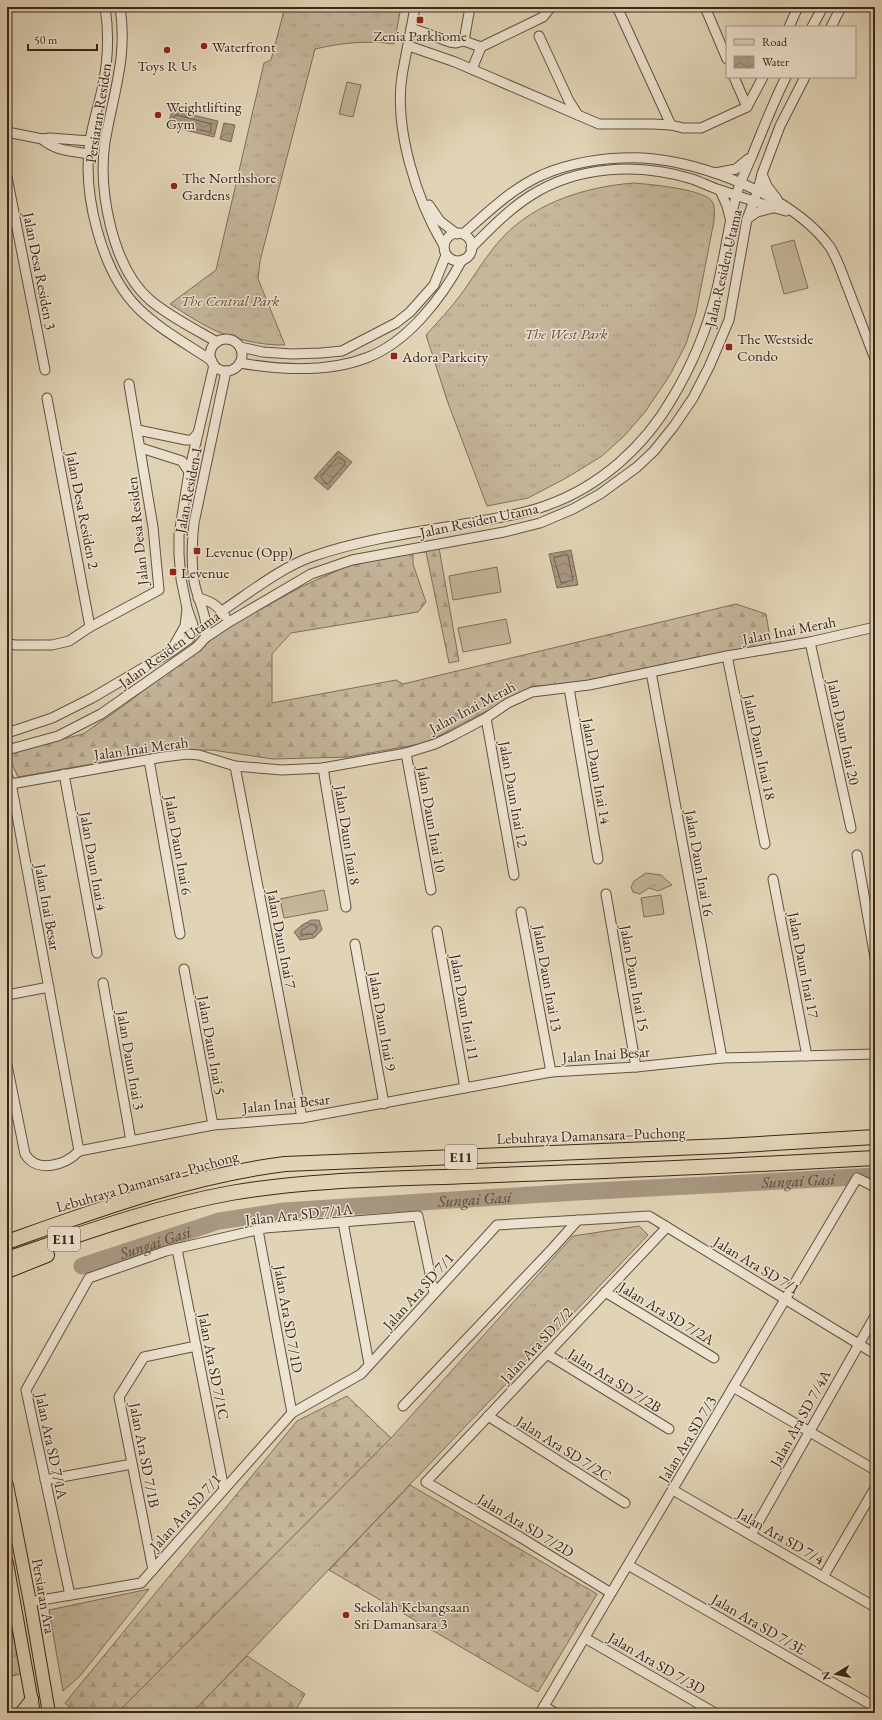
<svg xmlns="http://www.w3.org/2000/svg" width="882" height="1720" viewBox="0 0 882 1720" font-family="'EB Garamond',serif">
<defs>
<pattern id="grass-tufts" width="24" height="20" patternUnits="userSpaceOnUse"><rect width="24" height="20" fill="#c5b69c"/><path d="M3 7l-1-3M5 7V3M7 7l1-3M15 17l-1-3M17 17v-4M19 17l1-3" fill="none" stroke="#aa9c86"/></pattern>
<pattern id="forest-firs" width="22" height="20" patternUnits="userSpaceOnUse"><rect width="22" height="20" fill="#c5b69c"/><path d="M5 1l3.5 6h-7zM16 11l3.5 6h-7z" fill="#aa9c86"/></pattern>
<pattern id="water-waves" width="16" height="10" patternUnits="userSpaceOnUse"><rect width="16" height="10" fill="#a89882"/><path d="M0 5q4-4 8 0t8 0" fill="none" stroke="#8a7c6a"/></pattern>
</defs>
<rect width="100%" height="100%" fill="#e1d4b6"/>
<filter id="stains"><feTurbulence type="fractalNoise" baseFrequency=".005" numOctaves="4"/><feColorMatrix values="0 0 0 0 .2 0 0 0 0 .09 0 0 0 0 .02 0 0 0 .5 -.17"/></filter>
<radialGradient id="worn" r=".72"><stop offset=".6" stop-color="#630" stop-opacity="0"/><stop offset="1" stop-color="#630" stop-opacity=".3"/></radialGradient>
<g fill="url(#grass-tufts)" stroke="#806e5c">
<path d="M285,7H401L394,44C367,40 341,43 315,49L260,261L258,279L285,345C263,346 229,338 210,328C196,321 183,312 170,304L216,270L264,63L271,60Z"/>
<path d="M633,183C648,184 701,189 711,200C716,206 714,215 714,221L696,313L686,344L670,375L645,412L625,435L602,456L568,477L528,498L487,506L448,403L426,335C438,322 451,308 462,293C475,275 487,254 503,237C536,202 586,187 633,183Z"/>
<path d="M646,873L661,875L672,885L658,891L649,888L640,894L633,892L631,887L634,881Z"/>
<path d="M639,1226L648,1235L192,1713H117L391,1438L573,1236Z"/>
<path d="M149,1589L80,1676L63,1691L49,1610Z"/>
</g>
<g fill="url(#forest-firs)" stroke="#806e5c">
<path d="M439,548L459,661L449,663L426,552L413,553V564L426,602L418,612L291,633L272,654V703L396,680L403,684L736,604L766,614L771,644L575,684L535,686L425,743L348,757L273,759L212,750L166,751L18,777L7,753L83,734L119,709L231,625L301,587L347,566L405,553Z"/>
<path d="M347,1396L391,1438L117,1713H74L65,1703L297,1421Z"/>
<path d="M410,1485L597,1594L538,1692L329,1570Z"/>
<path d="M7,1605L21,1674L7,1677Z"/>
<path d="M247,1656L305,1694L295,1711L298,1713H192Z"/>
</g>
<g fill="#c5b69c" stroke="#806e5c">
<path d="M347,82L361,85L353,117L339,114Z"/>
<path d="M794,240L808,288L784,294L771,246Z"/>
<path d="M497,567L501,592L453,600L449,576Z"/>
<path d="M506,619L511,643L463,652L458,628Z"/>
<path d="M324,890L328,910L284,918L280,899Z"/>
<path d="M661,895L664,914L644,917L641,898Z"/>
</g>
<g fill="url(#water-waves)" stroke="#7c6a59">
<path d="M172,110L218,121L214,137L168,126Z"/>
<path d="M224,123L235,125L231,142L220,139Z"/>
<path d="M338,451L352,462L328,490L314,478Z"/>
<path d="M571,550L578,585L557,588L549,554Z"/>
<path d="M311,920H319L322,930L314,938L300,940L294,932L302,925Z"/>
</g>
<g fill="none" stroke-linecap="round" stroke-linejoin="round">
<g stroke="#715e4f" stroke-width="1">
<path d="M177,115L211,124V131L209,132L174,124V117Z"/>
<path d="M338,457L345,461V464L329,483L326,484L321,477Z"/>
<path d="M566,555L568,556L573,580L561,583L554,558Z"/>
<path d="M312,924L316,925L317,930L312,934L301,935V931Z"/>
</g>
<path stroke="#a89882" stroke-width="17" id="s1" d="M82,1266L219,1221L284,1211L577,1192L875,1176"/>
<defs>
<g id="minor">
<path d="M105,7C109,32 108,60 103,85C99,104 93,122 90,141C82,193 101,271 138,308C159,329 187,344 212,361"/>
<path d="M120,7C128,57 113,94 105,142C98,190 112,267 150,300C170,317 195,329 217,342"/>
<path d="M415,7C411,30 406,53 402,76C394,130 417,201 444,246"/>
<path d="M617,7L671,125"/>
<path d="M705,7L727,59"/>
<path d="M7,12L8,7"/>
<path d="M789,27L798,7"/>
<path d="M812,27L823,7"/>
<path d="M831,27L841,7"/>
<path d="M411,28L450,42L456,43L464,41L481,47L472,69"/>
<path d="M539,36L569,101L578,115"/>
<path d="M464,41L470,7"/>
<path d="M409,46L455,62L599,124H653L671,125L683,128H701L747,107L763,77"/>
<path d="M481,47L543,17L551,7"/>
<path d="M734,77L747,107"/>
<path d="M7,132L42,139L50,138L90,141"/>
<path d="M42,139C55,151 72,151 89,154"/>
<path d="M715,173L736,169L748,159"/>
<path d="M762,174L767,186L777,199"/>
<path d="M7,177L45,370"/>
<path d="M720,190L727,206L730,218"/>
<path d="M429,205L440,221L457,234"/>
<path d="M747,219L757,212L773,208"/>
<circle cx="458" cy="247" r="14"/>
<path d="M463,234C488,212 511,189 542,175C573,162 610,157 643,158C702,161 794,197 830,247C837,258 842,273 847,286C856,310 866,335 875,359"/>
<path d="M471,248C490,229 508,210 530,196C578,165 639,163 692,179C701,182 710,187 720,190C742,197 764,205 786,211"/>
<circle cx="226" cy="355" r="16"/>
<path d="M240,347L263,352L292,354L321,353L342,351L396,323L410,312L434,285L446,255"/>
<path d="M240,363C281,370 327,373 366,358C407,343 442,298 462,260"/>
<path d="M47,398L90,627"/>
<path d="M138,430L186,440H192L198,433"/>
<path d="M141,448L182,461L189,472"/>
<path d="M198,598C211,601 217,605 225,616"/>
<path d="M222,611C249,593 283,566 314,556C364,539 417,532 470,523C495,518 521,515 545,506C600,487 645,446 673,397C692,365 707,329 716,293C724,261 728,228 736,196C740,182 746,169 752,156C763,129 773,103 786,77"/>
<path d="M193,632V625L187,608L181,579L179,554V535L189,472L214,365"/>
<path d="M205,638C210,620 197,599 194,581C191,562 192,542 194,523L226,371"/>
<path d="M810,642L851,828"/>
<path d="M7,643L15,645H52L69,641L90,627L159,590L153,527L129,384"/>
<path d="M172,649L185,626L187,609"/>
<path d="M727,656L765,844"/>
<path d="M651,672L722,1058"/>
<path d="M569,688L598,859"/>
<path d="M486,718L514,875"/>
<path d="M7,733L52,718L92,698L172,651L189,639L193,632"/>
<path d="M7,750L58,736L101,714L197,647L205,638L229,622L311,574L352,560L504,532L540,523L573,509L600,494L637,467L654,451L674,426L693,398L709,367L729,320L747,219L758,190L762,174L780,126L805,77"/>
<path d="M406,753L431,890"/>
<path d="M149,760L180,934"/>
<path d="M235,766L302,1118"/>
<path d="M323,768L346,907"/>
<path d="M64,774L97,953"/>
<path d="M7,776L11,784L14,799L79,1151"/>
<path d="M11,784L163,757L187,754L199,755L235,766L282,770L323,768L406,753L435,744L452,736L486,718L508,703L532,692L589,685L727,656L810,642L875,627"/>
<path d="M857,855L875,958"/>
<path d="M773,879L807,1056"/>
<path d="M606,894L636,1067"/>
<path d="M521,912L551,1072"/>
<path d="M437,931L465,1088"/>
<path d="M355,944L384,1104"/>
<path d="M184,969L213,1125"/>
<path d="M103,983L131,1141"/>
<path d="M7,995L49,987"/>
<path d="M7,1065L25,1154C37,1174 66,1165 79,1151"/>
<path d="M79,1151L213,1125L302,1118L551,1072L636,1067L722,1058L875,1054"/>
<path d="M343,1222L369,1364"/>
<path d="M258,1230L292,1413"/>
<path d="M177,1249L224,1489"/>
<path d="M605,1292L714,1358"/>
<path d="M547,1354L669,1429"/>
<path d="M733,1387L875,1470"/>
<path d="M403,1406L552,1249L578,1220"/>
<path d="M488,1416L625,1503"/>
<path d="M45,1480L132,1464"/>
<path d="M673,1490L875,1607"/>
<path d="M751,1535L875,1316"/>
<path d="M628,1565L875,1707"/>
<path d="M153,1570L119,1397L144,1357L196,1346"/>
<path d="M823,1577L875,1488"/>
<path d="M611,1593L520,1537L426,1482L667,1227"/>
<path d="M70,1595L26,1390L89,1278L166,1251L265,1228L418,1216L434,1293"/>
<path d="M30,1602L141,1583L292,1413L361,1374L497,1225L649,1216L875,1354"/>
<path d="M585,1638L715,1713"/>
<path d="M544,1706L555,1713"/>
<path d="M540,1713L857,1178L875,1187"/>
</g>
<g id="major">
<path d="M7,1485L30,1602L49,1713"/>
<path d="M7,1563L34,1713"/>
<path d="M21,1713L32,1699"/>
</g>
<g id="highway">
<path d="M7,1242C97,1210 189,1176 285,1164L725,1146L875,1137"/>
<path d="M7,1259C81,1234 154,1207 231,1193C318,1178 408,1179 496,1175C622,1171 749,1165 875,1158"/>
<path d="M7,1271L47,1255"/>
</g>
</defs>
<use href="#minor" stroke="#645142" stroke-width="11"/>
<use href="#major" stroke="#3a251c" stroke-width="14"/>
<use href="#highway" stroke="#3a251c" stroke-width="16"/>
<use href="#minor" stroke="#ece3d0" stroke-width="9"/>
<use href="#major" stroke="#e1d4b6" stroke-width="12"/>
<use href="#highway" stroke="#e1d4b6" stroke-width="14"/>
</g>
<g fill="#8f2418" stroke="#ece3d0" stroke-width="1.5">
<rect x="416" y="16" width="8" height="8" rx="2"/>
<circle cx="204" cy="46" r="4"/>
<circle cx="167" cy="50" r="4"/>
<circle cx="158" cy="115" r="4"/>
<circle cx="174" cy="186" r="4"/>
<rect x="725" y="343" width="8" height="8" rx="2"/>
<rect x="390" y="352" width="8" height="8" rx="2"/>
<rect x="193" y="547" width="8" height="8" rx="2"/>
<rect x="169" y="568" width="8" height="8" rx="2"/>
<circle cx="346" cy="1615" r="4"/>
</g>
<g text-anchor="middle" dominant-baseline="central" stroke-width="3" stroke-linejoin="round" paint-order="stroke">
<g fill="#ece3d0" stroke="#6f5e52" stroke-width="1">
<rect x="445" y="1145" width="32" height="24" rx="3"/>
<rect x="48" y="1227" width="32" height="24" rx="3"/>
</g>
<g font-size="14" font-weight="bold" fill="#3a251c">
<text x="461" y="1157">E11</text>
<text x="64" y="1239">E11</text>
</g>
<g font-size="15" fill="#3a251c" stroke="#ece3d0" text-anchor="start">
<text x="420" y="35" text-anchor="middle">Zenia Parkhome</text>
<text x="212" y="46">Waterfront</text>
<text x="167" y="65" text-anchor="middle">Toys R Us</text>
<text x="166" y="106">Weightlifting<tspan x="166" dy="17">Gym</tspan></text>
<text x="182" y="177">The Northshore<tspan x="182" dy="17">Gardens</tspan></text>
<text x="737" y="338">The Westside<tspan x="737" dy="17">Condo</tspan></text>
<text x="402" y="356">Adora Parkcity</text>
<text x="205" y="551">Levenue (Opp)</text>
<text x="181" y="572">Levenue</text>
<text x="354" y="1606">Sekolah Kebangsaan<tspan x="354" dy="17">Sri Damansara 3</tspan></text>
</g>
<g font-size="15" fill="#3a251c" stroke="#ece3d0">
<text transform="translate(98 113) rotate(-81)">Persiaran Residen</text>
<text transform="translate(723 268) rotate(-77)">Jalan Residen Utama</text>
<text transform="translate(40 271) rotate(79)">Jalan Desa Residen 3</text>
<text transform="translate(188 490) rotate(-79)">Jalan Residen 1</text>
<text transform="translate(83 510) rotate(79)">Jalan Desa Residen 2</text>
<text transform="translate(479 520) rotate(-12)">Jalan Residen Utama</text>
<text transform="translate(137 531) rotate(-96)">Jalan Desa Residen</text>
<text transform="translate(789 630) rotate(-11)">Jalan Inai Merah</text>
<text transform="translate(169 649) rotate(-36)">Jalan Residen Utama</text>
<text transform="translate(472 707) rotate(-28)">Jalan Inai Merah</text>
<text transform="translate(844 732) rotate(78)">Jalan Daun Inai 20</text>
<text transform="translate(760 747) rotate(78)">Jalan Daun Inai 18</text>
<text transform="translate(141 748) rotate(-8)">Jalan Inai Merah</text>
<text transform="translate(597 771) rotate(80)">Jalan Daun Inai 14</text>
<text transform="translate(514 794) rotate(80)">Jalan Daun Inai 12</text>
<text transform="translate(432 819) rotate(80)">Jalan Daun Inai 10</text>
<text transform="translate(348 835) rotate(81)">Jalan Daun Inai 8</text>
<text transform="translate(179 845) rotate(80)">Jalan Daun Inai 6</text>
<text transform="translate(94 861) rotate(80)">Jalan Daun Inai 4</text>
<text transform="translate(700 863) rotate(80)">Jalan Daun Inai 16</text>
<text transform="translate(48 907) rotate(80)">Jalan Inai Besar</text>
<text transform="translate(282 939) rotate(79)">Jalan Daun Inai 7</text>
<text transform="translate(804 965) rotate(79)">Jalan Daun Inai 17</text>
<text transform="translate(548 978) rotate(80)">Jalan Daun Inai 13</text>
<text transform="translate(635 978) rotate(80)">Jalan Daun Inai 15</text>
<text transform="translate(465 1007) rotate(80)">Jalan Daun Inai 11</text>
<text transform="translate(383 1021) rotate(80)">Jalan Daun Inai 9</text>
<text transform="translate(212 1045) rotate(80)">Jalan Daun Inai 5</text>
<text transform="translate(606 1054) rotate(-4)">Jalan Inai Besar</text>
<text transform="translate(131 1060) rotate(80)">Jalan Daun Inai 3</text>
<text transform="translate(286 1103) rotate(-6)">Jalan Inai Besar</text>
<text transform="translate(591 1135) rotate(-2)">Lebuhraya Damansara–Puchong</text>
<text transform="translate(147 1181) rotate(-16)">Lebuhraya Damansara–Puchong</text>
<text transform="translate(299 1214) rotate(-6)">Jalan Ara SD 7/1A</text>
<text transform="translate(757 1265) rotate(31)">Jalan Ara SD 7/1</text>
<text transform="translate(418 1291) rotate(-48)">Jalan Ara SD 7/1</text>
<text transform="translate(667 1313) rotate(31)">Jalan Ara SD 7/2A</text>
<text transform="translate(289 1319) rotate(80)">Jalan Ara SD 7/1D</text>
<text transform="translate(536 1345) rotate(-47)">Jalan Ara SD 7/2</text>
<text transform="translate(214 1366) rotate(79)">Jalan Ara SD 7/1C</text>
<text transform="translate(615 1380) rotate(32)">Jalan Ara SD 7/2B</text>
<text transform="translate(800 1418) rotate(-61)">Jalan Ara SD 7/4A</text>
<text transform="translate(687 1439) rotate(-59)">Jalan Ara SD 7/3</text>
<text transform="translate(52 1446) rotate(78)">Jalan Ara SD 7/1A</text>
<text transform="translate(564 1448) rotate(32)">Jalan Ara SD 7/2C</text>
<text transform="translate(145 1455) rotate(79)">Jalan Ara SD 7/1B</text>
<text transform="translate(185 1512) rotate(-48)">Jalan Ara SD 7/1</text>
<text transform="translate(526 1525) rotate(31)">Jalan Ara SD 7/2D</text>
<text transform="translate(781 1536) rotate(30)">Jalan Ara SD 7/4</text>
<text transform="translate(44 1596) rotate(80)">Persiaran Ara</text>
<text transform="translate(759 1624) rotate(30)">Jalan Ara SD 7/3E</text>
<text transform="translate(657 1663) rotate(30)">Jalan Ara SD 7/3D</text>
</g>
<g font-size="15" font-style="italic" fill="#5d493c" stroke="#ece3d0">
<text x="230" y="300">The Central Park</text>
<text x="566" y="333">The West Park</text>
</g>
<g font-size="16" font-style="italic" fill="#5b483b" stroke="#ece3d0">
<text stroke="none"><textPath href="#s1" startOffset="725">Sungai Gasi</textPath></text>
<text stroke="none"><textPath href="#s1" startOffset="401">Sungai Gasi</textPath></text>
<text stroke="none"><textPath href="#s1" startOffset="77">Sungai Gasi</textPath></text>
</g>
</g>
<rect width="882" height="1720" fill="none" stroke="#e1d4b6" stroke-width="24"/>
<rect x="8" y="8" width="866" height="1704" fill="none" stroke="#3a251c" stroke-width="2"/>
<rect x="12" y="12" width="858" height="1696" fill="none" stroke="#3a251c"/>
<rect x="726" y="26" width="130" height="52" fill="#ece3d0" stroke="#a59788"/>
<rect x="734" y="39" width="20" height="6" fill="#e1d4b6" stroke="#a59788"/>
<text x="762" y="46" font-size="12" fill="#3a251c">Road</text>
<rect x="734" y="56" width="20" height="12" fill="url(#water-waves)" stroke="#a59788"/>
<text x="762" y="66" font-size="12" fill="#3a251c">Water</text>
<g transform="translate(836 1674) rotate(260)" stroke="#ece3d0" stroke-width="3" paint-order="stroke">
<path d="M0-3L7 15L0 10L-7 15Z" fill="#3a251c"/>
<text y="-6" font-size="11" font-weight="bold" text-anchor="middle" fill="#3a251c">N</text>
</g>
<path d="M28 44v6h69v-6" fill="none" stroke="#3a251c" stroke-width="2"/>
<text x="34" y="44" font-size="12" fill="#3a251c" stroke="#ece3d0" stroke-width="3" paint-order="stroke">50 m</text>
<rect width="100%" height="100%" filter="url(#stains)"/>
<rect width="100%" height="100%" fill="url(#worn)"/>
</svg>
